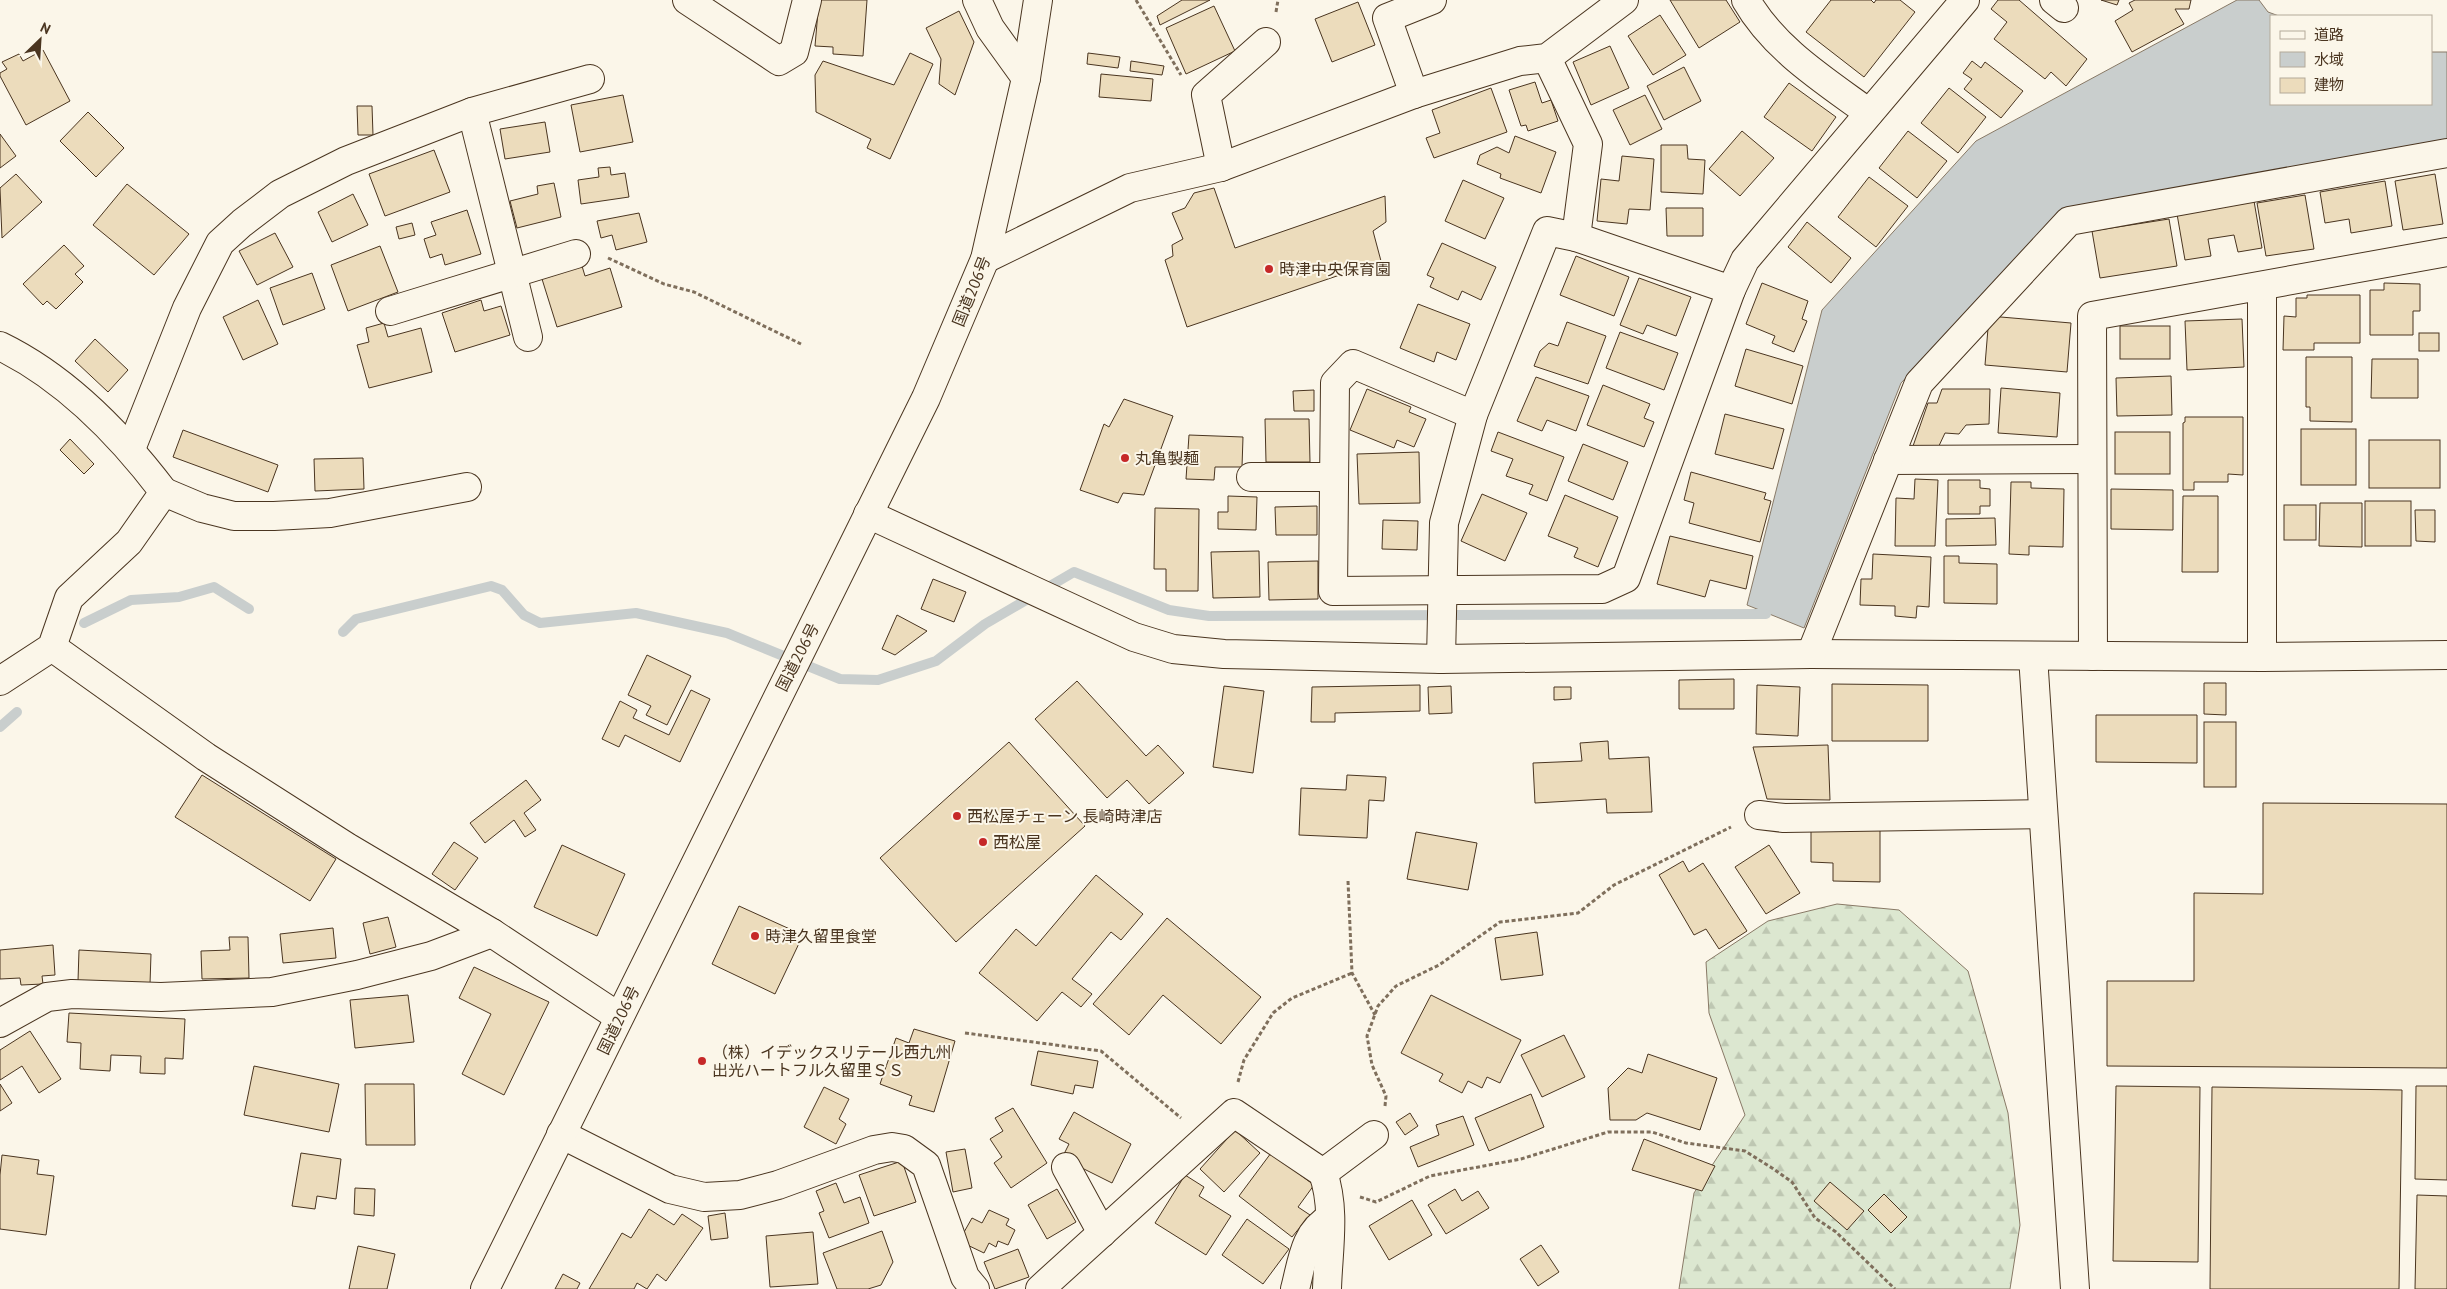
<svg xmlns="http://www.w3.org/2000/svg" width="2447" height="1289" viewBox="0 0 2447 1289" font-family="'PT Sans','Noto Sans JP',sans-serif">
<defs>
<pattern id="forest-firs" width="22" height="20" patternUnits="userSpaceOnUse" patternTransform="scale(1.25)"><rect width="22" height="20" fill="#dce7d0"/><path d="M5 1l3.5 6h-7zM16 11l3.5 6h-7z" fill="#bec7b2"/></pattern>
</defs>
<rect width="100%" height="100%" fill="#fbf6e9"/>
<path fill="url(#forest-firs)" stroke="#887966" d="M1837,904L1899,910L1968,971L2008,1113L2020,1225L2010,1289H1679L1694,1193L1745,1115L1709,1013L1706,962L1768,921Z"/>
<path fill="#c9cecd" stroke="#887966" d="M2237,0H2259L2268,12L2279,16H2271V104H2431V52H2447V144L2064,213L1901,383L1804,628L1747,605L1822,310L1976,141Z"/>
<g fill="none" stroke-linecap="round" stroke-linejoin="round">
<g stroke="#c9cecd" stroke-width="10">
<path d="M84,623L131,600L179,597L214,587L249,609"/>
<path d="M343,632L356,619L491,586L502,590L524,615L540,623L636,613L727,633L840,679L878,680L936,661L985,624L1074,572L1169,610L1209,616L1766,614"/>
<path d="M0,727L17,712"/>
</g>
</g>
<g fill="#ecdcbc" stroke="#4a3520">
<path d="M819,0H867L863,56L833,54V47L815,46Z"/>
<path d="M1182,0H1210L1160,25L1157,16Z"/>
<path d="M1670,0H1726L1740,22L1699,48Z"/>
<path d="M1831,0H1871L1874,3L1876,0H1900L1915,12L1864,77L1806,32Z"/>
<path d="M1998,0H2019L2087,59L2066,86L2051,72L2045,79L1994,39L2007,22L1991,9Z"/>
<path d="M2101,0H2119L2117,5Z"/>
<path d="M2135,0H2191L2189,9H2175L2184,24L2132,52L2115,21L2133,10L2129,3Z"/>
<path d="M1358,2L1375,45L1332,62L1315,19Z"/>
<path d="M1214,6L1235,51L1186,74L1166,28Z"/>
<path d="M959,11L974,42L955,95L939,84L941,59L926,28Z"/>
<path d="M1660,15L1686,55L1653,75L1628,36Z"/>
<path d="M1610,46L1629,88L1591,105L1573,62Z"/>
<path d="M43,50L70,101L26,125L0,76V73L7,69L2,62L19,54L23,61Z"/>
<path d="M910,53L933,64L890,159L867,148L871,139L816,112L815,75L823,61L894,85Z"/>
<path d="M1088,53L1120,57L1118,68L1087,64Z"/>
<path d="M1131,61L1164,66L1162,75L1130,71Z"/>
<path d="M1972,61L1981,68L1985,62L2023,91L2001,118L1964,89L1972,79L1963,73Z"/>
<path d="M1684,67L1701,101L1664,120L1647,86Z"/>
<path d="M1101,74L1153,79L1151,101L1099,97Z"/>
<path d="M1535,82L1542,103L1551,100L1558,121L1528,131L1526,125L1521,126L1509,90Z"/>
<path d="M1789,83L1836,117L1812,151L1764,117Z"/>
<path d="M1491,88L1507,132L1434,158L1426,138L1440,133L1432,110Z"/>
<path d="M1949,88L1986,117L1958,153L1921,123Z"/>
<path d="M623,95L633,142L580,152L571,105Z"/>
<path d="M1645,95L1662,129L1630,145L1613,110Z"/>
<path d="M357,106H372L373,135H358Z"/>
<path d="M88,112L124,148L96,177L60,141Z"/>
<path d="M545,122L550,152L505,159L500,129Z"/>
<path d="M1742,131L1774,158L1740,196L1709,169Z"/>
<path d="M1908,131L1947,161L1917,198L1879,168Z"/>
<path d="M0,134L16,156L0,168Z"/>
<path d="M1515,136L1556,152L1541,193L1500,178L1501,174L1477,164L1480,155L1497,147L1509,153Z"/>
<path d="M1661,145H1687L1688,159L1705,160L1703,194L1661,192Z"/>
<path d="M434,150L450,192L385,216L369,174Z"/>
<path d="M1622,156L1654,159L1650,210L1629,209L1627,224L1597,221L1601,179L1619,181Z"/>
<path d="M610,167L611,175L625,173L629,197L581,204L578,180L599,177L598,168Z"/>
<path d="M16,174L42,202L2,238L0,188Z"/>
<path d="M2435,174L2443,224L2403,230L2395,181Z"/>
<path d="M1869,177L1908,206L1876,247L1838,217Z"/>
<path d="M1463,180L1504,198L1485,239L1445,221Z"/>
<path d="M2385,181L2392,226L2351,233L2349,219L2325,223L2320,192Z"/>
<path d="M554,183L561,217L517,228L510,201L538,194L537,186Z"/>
<path d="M127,184L189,234L154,275L93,225Z"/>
<path d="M1214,188L1235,248L1385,196L1386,222L1373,231L1381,261L1187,327L1165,260L1173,256L1172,245L1183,239L1172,213L1185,208L1194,193Z"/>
<path d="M353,194L368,225L332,242L318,212Z"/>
<path d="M2305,195L2314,249L2266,256L2257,203Z"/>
<path d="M2254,201L2262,248L2238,252L2234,235L2208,239L2211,256L2185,260L2177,214Z"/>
<path d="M1666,208H1703V236H1667Z"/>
<path d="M467,210L481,254L445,265L442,254L430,258L424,239L436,235L431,222Z"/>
<path d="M639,213L647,242L616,250L612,235L601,238L597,221Z"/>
<path d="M2169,219L2177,266L2100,278L2092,231Z"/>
<path d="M1807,222L1851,258L1831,283L1788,247Z"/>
<path d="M412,223L415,235L399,239L396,227Z"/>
<path d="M275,233L293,267L257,285L239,251Z"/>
<path d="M1442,243L1496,267L1481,300L1462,291L1458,300L1430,287L1434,278L1427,275Z"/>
<path d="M64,245L84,266L75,274L83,282L56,309L47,301L43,305L23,284Z"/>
<path d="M380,246L398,292L348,311L331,265Z"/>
<path d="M1576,256L1629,277L1614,316L1560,295Z"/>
<path d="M582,266L585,276L610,268L622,307L557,327L542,279Z"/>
<path d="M312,273L325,309L283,325L270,288Z"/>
<path d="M1639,278L1691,297L1676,336L1647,325L1643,334L1620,325Z"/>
<path d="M1762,283L1808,301L1802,319L1807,321L1794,352L1772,343L1775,336L1746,324Z"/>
<path d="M2384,283L2420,284V311H2413V335H2370V290H2384Z"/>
<path d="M2307,295H2360V343H2314V350H2283L2284,316L2296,317V298H2307Z"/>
<path d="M258,300L278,344L243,360L223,317Z"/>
<path d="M481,300L484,311L501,306L510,335L455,352L442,313Z"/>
<path d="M1418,304L1470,324L1456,360L1437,352L1434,362L1400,348Z"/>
<path d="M1989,316L2071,323L2067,372L1985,365Z"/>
<path d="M2242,319L2244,367L2187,370L2185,321Z"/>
<path d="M1567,322L1606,336L1588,384L1534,366L1540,351L1549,343L1558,346Z"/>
<path d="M384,323L388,337L421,328L432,372L369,388L357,345L369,342L366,328Z"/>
<rect x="2120" y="326" width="50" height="33"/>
<path d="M1620,332L1678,353L1664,390L1606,368Z"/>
<rect x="2419" y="333" width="20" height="18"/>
<path d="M95,339L128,370L108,392L75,361Z"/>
<path d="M1746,349L1803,366L1792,404L1735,386Z"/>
<path d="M2306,357H2352V422L2310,421V407H2306Z"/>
<path d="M2372,359H2418V398H2371Z"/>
<path d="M2171,376L2172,415L2117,416L2116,378Z"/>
<path d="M1536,377L1589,396L1576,431L1547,420L1542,431L1517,421Z"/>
<path d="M1603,385L1650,404L1644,418L1654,422L1644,447L1587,425Z"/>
<path d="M2001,388L2060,393L2057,437L1998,433Z"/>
<path d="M1367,389L1411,407L1409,412L1426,419L1414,447L1397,440L1394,448L1350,430Z"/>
<path d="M1942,389H1990L1989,424L1966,425L1959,434L1945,433L1937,450L1912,449L1928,403H1937Z"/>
<path d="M1314,390V411H1294L1293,391Z"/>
<path d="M1124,399L1173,416L1144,495L1123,493L1118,503L1080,490L1104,424L1109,427Z"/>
<path d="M1725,414L1784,429L1773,469L1715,454Z"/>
<path d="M2185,417H2243V475L2228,474V482H2194V490H2183V423L2185,422Z"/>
<path d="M1265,419H1309L1310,462H1266Z"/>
<rect x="2301" y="429" width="55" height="56"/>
<path d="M183,430L278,465L268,492L173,457Z"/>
<path d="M1498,432L1564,457L1547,501L1529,494L1533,485L1506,476L1513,459L1491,451Z"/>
<rect x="2115" y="432" width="55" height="42"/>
<path d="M1189,435L1243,437L1242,467H1215L1214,480L1186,479Z"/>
<path d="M70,439L94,464L84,474L60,450Z"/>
<rect x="2369" y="440" width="71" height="48"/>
<path d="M1583,444L1628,462L1613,500L1568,481Z"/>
<path d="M1419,452L1420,503L1359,504L1357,454Z"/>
<path d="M363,458L364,489L315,491L314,459Z"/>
<path d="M1691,472L1766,493L1764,499L1771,501L1760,542L1689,523L1694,503L1684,500Z"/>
<path d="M1915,479L1938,480L1935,546H1895L1896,498L1914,499Z"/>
<path d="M1948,480H1980V488L1990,489V506H1980V514H1948Z"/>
<path d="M2011,482H2031V488L2064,489L2063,547L2029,546V555L2009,554Z"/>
<path d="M2111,489L2173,490V530L2111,529Z"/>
<path d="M1482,494L1527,513L1505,561L1461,541Z"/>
<path d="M1565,495L1618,517L1598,567L1574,557L1578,548L1548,536Z"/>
<path d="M1228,496L1257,497L1256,530L1218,529V512H1228Z"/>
<path d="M2183,496H2218V572H2182Z"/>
<rect x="2365" y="501" width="46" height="45"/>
<path d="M2320,503H2362V547L2319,546Z"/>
<rect x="2284" y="505" width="32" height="35"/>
<path d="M1317,506V535H1276L1275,507Z"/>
<path d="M1155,508L1199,509L1198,591H1166V569H1154Z"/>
<path d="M2415,510H2435V542L2416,541Z"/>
<path d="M1995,518L1996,545L1946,546V519Z"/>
<path d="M1383,520L1418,521L1417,550L1382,549Z"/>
<path d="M1670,536L1753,556L1746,589L1710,580L1705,597L1657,584Z"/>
<path d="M1259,551L1260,597L1213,598L1211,552Z"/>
<path d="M1873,554L1931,557L1929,607L1917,606L1916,618L1895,616V606L1860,605L1861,579H1872Z"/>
<path d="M1944,556H1959V563L1997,564V604L1944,603Z"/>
<path d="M1318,561V599L1269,600L1268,562Z"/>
<path d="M933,579L966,592L954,622L921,609Z"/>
<path d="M897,615L927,631L895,655L882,649Z"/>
<path d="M647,655L691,676L667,725L646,715L651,706L628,695Z"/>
<path d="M1734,679V709H1679V680Z"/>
<path d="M1077,681L1146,756L1158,745L1184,773L1149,804L1127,780L1107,798L1035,719Z"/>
<path d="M2204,683H2226V715L2204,714Z"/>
<path d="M1832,684L1928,685V741H1832Z"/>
<path d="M1420,685V711L1335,713V722H1311L1312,687Z"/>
<path d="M1757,685L1800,687L1798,736L1756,734Z"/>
<path d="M1224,686L1264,691L1253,773L1213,767Z"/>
<path d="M1451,686L1452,713L1429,714L1428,687Z"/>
<path d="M1554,687H1571V699L1554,700Z"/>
<path d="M691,690L710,699L680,762L625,735L619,747L602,739L620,701L637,710L633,718L669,735Z"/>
<path d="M2096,715H2197V763L2096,762Z"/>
<rect x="2204" y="722" width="32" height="65"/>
<path d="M1608,741L1609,759L1649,757L1652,812L1607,813L1606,799L1535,803L1533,763L1582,761L1580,743Z"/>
<path d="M1009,742L1085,826L956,942L880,858Z"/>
<path d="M1828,745L1830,800L1767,799L1753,747Z"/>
<path d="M202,775L336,859L310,901L175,817Z"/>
<path d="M1347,775L1386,777L1384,801L1369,800L1367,838L1299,835L1301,788L1346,790Z"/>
<path d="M526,780L541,800L524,813L536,830L525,837L514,820L485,843L470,823Z"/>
<path d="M2263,803L2447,804V1068L2107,1066V981H2194V893L2263,894Z"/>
<path d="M1811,829L1880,830V882L1833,881V863L1811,862Z"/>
<path d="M1416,832L1477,843L1468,890L1407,879Z"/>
<path d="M454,842L478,858L455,890L432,874Z"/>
<path d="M562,845L625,874L597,936L534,907Z"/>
<path d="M1769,845L1800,893L1766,914L1735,867Z"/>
<path d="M1683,861L1689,872L1703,863L1747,931L1719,949L1706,929L1694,935L1659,875Z"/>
<path d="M1096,875L1143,914L1121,940L1111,932L1072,979L1092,994L1081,1007L1062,992L1037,1021L979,973L1016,929L1036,946Z"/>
<path d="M739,906L803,935L775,994L712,964Z"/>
<path d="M388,917L396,947L370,954L363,923Z"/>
<path d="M1167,918L1261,997L1221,1044L1163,995L1129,1035L1093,1004Z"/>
<path d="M333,928L336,958L283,963L280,934Z"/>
<path d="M1537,932L1543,975L1501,980L1495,938Z"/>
<path d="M229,937H248L249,978L202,979L201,951L230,950Z"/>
<path d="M53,945L55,975L42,976L43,984L21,985L20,978L0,979V950Z"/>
<path d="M79,950L151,954L150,984L78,981Z"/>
<path d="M474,967L549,1002L504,1095L462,1074L491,1014L459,998Z"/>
<path d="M408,995L414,1042L355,1048L350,1000Z"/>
<path d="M1431,995L1521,1040L1500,1083L1487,1077L1482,1088L1468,1081L1462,1093L1439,1081L1443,1074L1401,1053Z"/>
<path d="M69,1013L185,1019L183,1059L165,1058V1074L140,1073L141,1056L111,1055L110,1071L80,1069L81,1043L67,1042Z"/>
<path d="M914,1029L955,1041L934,1112L909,1105L912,1096L880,1084L896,1038L909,1043Z"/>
<path d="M30,1031L61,1079L39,1093L22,1066L0,1080V1050Z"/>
<path d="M1564,1035L1585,1077L1542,1097L1521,1055Z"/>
<path d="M1038,1051L1098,1061L1093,1088L1075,1085L1073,1094L1031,1085Z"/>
<path d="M1648,1054L1717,1078L1700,1130L1647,1113L1636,1120H1610L1608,1088L1628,1068L1642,1073Z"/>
<path d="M254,1066L339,1084L329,1132L244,1115Z"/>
<path d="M0,1084L12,1103L0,1111Z"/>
<path d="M365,1084H414L415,1145H366Z"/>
<path d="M2116,1086L2200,1087L2198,1262L2113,1261Z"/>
<path d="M2416,1086H2447V1180L2415,1179Z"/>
<path d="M824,1087L849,1099L839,1119L846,1124L836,1144L804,1127Z"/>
<path d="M2212,1087L2402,1090L2399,1289H2210Z"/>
<path d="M1531,1094L1544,1127L1489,1151L1475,1118Z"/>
<path d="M1013,1108L1047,1163L1011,1188L994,1163L1002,1157L990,1139L1003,1131L995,1118Z"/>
<path d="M1074,1112L1131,1144L1112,1183L1062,1158L1069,1144L1059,1139Z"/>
<path d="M1410,1113L1418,1126L1405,1135L1396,1122Z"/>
<path d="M1463,1116L1474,1145L1418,1167L1410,1147L1439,1135L1436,1125Z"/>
<path d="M1235,1130L1260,1153L1224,1192L1200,1169Z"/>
<path d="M1644,1139L1715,1166L1702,1191L1632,1170Z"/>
<path d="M965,1149L972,1188L953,1192L946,1152Z"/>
<path d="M301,1153L341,1159L336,1199L317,1196L315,1209L292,1206Z"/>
<path d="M1271,1153L1314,1185L1298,1207L1310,1215L1292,1237L1239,1196Z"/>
<path d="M2,1155L39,1160L37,1174L54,1176L46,1235L0,1229V1175Z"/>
<path d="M902,1161L916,1202L874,1216L859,1175Z"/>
<path d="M1185,1175L1204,1187L1199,1196L1231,1216L1206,1255L1155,1223Z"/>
<path d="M1830,1182L1864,1211L1847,1230L1814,1201Z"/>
<path d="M836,1183L844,1203L860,1197L869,1223L829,1238L819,1213L824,1211L816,1191Z"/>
<path d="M355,1188L375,1189L374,1216L354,1214Z"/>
<path d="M1057,1189L1076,1222L1047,1239L1028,1205Z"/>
<path d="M1455,1189L1462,1201L1478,1191L1489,1208L1446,1234L1428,1205Z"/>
<path d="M1884,1194L1907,1217L1891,1233L1868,1210Z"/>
<path d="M2417,1195L2447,1196V1289H2415Z"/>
<path d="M1412,1200L1432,1235L1389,1260L1369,1226Z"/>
<path d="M649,1209L674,1225L682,1214L703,1228L666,1281L657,1274L647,1289L637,1283L634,1289H589L622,1233L631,1238Z"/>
<path d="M989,1210L1009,1219L1006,1225L1015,1230L1008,1245L998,1241L996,1247L989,1243L984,1253L959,1241L972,1218L982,1223Z"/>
<path d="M725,1213L728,1238L711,1240L708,1216Z"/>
<path d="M1247,1219L1289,1249L1263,1284L1222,1255Z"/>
<path d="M882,1231L893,1262L881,1285L868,1289H837L823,1253Z"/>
<path d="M813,1232L818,1284L770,1287L766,1236Z"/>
<path d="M1541,1245L1559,1272L1538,1286L1520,1259Z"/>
<path d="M358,1246L395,1254L387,1289H349Z"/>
<path d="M1018,1249L1029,1277L995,1289L984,1262Z"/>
<path d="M563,1274L580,1283L577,1289H555Z"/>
</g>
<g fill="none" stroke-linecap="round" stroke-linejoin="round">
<defs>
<g id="minor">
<path d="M687,0L779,61L794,52L807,0"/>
<path d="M977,0L990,28L1026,78"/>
<path d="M1746,0C1774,49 1824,80 1869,113"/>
<path d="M2054,0L2064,8"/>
<path d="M1414,94L1387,18L1432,0"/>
<path d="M472,112L528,337"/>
<path d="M1221,167L1206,95L1266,42"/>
<path d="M985,259L1130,188L1221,167L1414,94L1520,61L1547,58L1624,0"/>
<path d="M2262,287V657"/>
<path d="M1731,290L1745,260L1965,0"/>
<path d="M390,311L576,254"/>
<path d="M0,346C66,378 120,434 164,492L129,542L69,598L52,647L0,681"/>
<path d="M1473,415L1353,364L1335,383L1333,591L1602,589L1626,578L1731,290L1576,237"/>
<path d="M131,449L187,308L220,243L242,223L280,194L346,161L472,112L590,79"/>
<path d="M1888,460L2092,459"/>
<path d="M1251,477H1333"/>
<path d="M164,492L202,508L234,516H274L330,513L467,487"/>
<path d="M868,514L1134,637L1173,649L1224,654L1441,659L1811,654L2262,657L2447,655"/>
<path d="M52,647L206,757L347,847L492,933L619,1017"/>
<path d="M1811,654L1919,383L2069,221L2447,153"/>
<path d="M2033,656L2075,1289"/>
<path d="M2093,656L2092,316L2447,252"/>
<path d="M1441,659L1444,523L1473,415L1547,231L1576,237L1588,144L1547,58"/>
<path d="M1759,815L1784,818L2043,814"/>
<path d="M0,1023L47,997L72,994L161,997L272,992L357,975L431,956L492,933"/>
<path d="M561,1134L670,1189L704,1197L740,1195L778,1185L874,1150L892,1147L904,1149L926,1165L965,1277L975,1289"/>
<path d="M1066,1167L1102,1233"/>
<path d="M1323,1173L1374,1135"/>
<path d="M1040,1289L1234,1113L1323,1173C1336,1209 1328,1252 1327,1289"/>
<path d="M1295,1289C1302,1263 1304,1232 1330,1218"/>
</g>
<path id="trunk" d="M485,1289L926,398L985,259L1026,78L1038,0"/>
</defs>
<use href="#minor" stroke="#4a3520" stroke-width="30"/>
<use href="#trunk" stroke="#4a3520" stroke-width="30"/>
<g stroke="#7f6f5c" stroke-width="3" stroke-dasharray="4 2.5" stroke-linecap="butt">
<path d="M1136,0L1181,75"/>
<path d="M1276,12L1278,0"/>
<path d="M608,258L664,284L694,292L801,344"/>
<path d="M1348,881L1352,973L1375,1015"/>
<path d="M965,1033L1101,1051L1181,1118"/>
<path d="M1238,1082L1244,1060L1273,1013L1292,998L1352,973"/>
<path d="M1385,1106L1386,1096L1372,1065L1367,1036L1378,1006L1396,986L1439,965L1500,922L1578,913L1614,885L1731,827"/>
<path d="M1360,1197L1376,1202L1430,1176L1521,1159L1608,1132H1652L1686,1143L1745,1151L1772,1168L1792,1182L1815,1218L1836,1232L1895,1289"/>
</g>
<use href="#minor" stroke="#fbf6e9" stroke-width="28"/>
<use href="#trunk" stroke="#fbf6e9" stroke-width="28"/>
</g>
<g fill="#c62828" stroke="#fbf6e9" stroke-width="2">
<circle cx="1269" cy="269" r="5"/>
<circle cx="1125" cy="458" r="5"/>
<circle cx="957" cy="816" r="5"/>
<circle cx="983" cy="842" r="5"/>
<circle cx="755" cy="936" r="5"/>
<circle cx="702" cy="1061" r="5"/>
</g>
<g text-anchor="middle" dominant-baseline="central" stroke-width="4" stroke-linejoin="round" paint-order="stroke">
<g font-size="16" fill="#4a3520" stroke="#fbf6e9" text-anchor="start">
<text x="1279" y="269">時津中央保育園</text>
<text x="1135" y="458">丸亀製麺</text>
<text x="967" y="816">西松屋チェーン 長崎時津店</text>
<text x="993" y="842">西松屋</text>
<text x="765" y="936">時津久留里食堂</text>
<text x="712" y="1052">（株）イデックスリテール西九州<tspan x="712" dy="18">出光ハートフル久留里ＳＳ</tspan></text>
</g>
<g font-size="16" fill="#4a3520" stroke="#fbf6e9">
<text transform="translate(971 291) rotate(-68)">国道206号</text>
<text transform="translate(797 657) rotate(-63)">国道206号</text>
<text transform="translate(618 1020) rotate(-64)">国道206号</text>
</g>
</g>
<rect x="2270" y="15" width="162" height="90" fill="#fbf6e9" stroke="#b4a999"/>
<rect x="2280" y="31" width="25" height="8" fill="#fbf6e9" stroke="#b4a999"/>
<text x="2314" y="40" font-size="15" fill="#4a3520">道路</text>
<rect x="2280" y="52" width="25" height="15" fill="#c9cecd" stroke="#b4a999"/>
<text x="2314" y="65" font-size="15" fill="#4a3520">水域</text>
<rect x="2280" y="78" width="25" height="15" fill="#ecdcbc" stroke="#b4a999"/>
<text x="2314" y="90" font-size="15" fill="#4a3520">建物</text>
<g transform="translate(40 40) rotate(25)" stroke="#fbf6e9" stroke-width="4" paint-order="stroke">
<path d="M0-4L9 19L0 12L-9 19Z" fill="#4a3520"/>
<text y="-8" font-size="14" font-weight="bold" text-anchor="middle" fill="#4a3520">N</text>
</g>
</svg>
